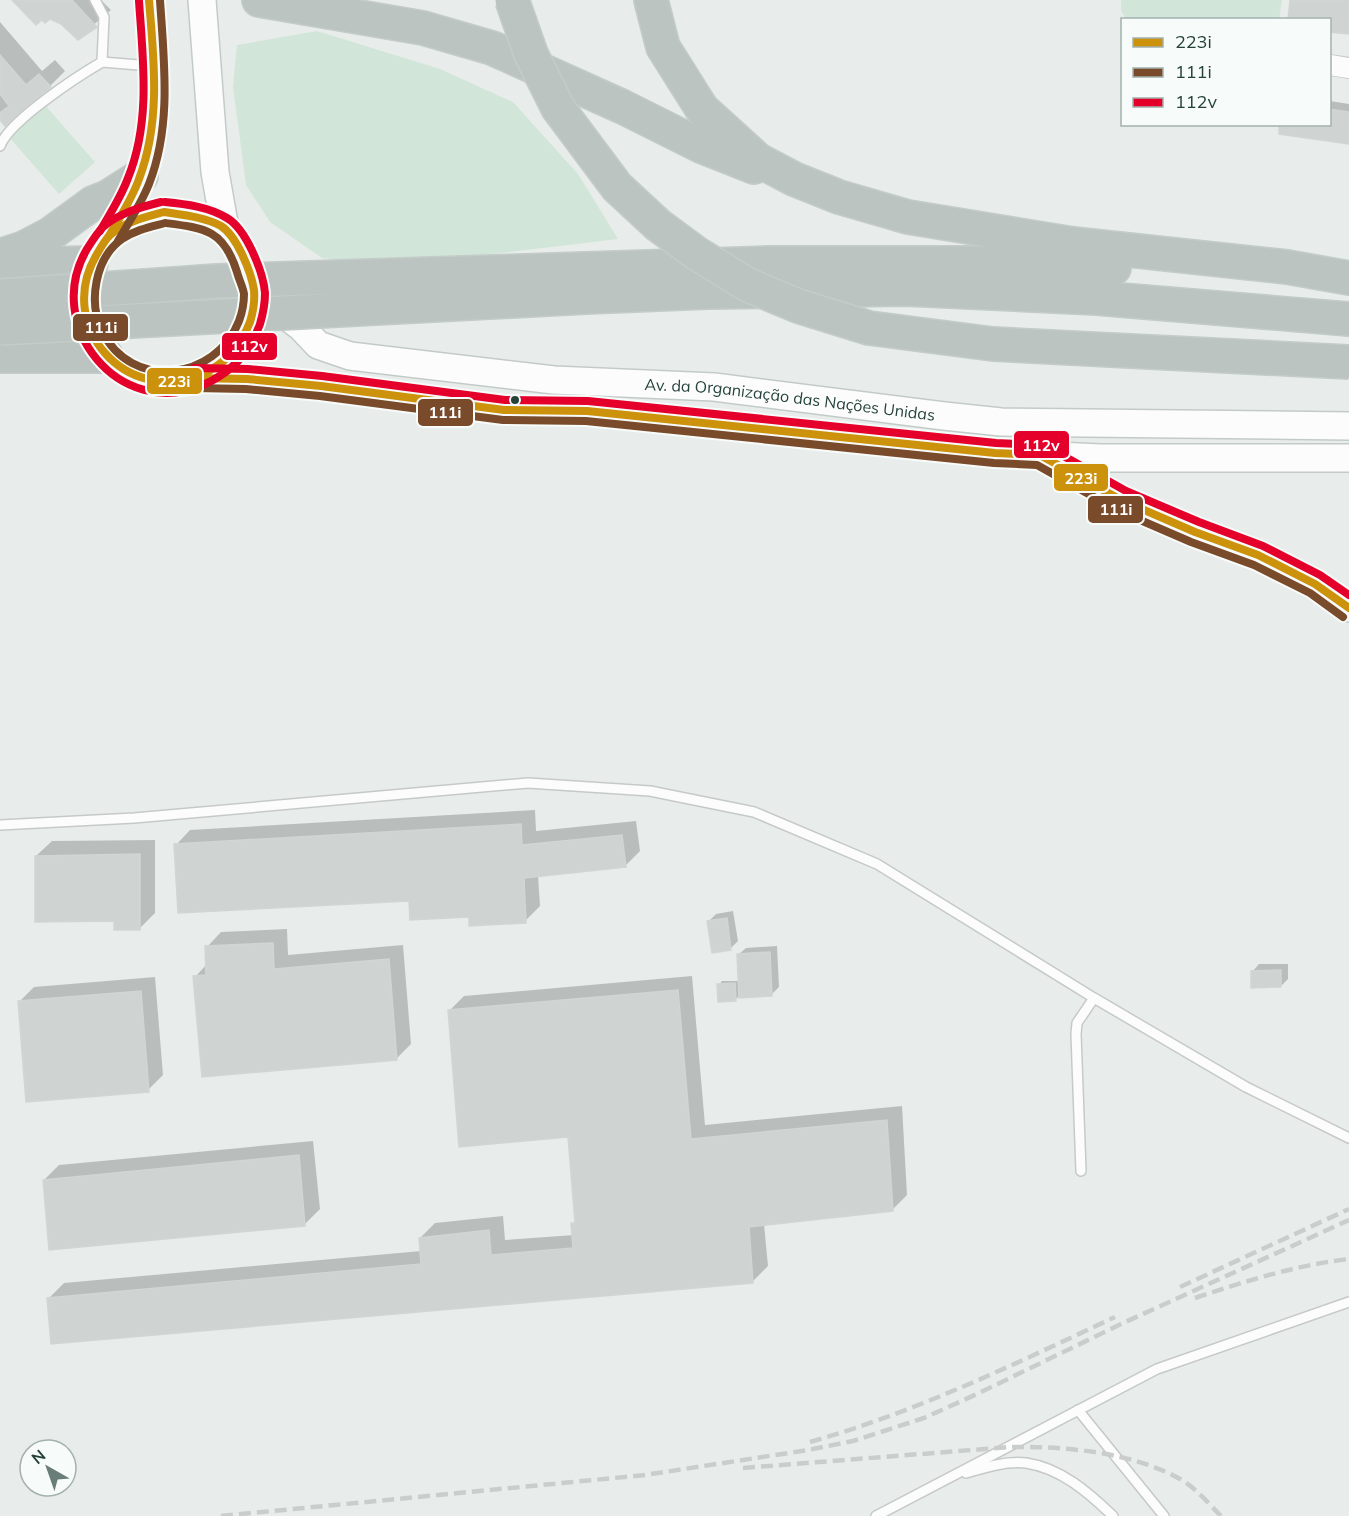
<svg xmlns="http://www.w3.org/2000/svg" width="1349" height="1516" viewBox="0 0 1349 1516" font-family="Mulish,sans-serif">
<rect width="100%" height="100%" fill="#e8edeb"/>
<g fill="#d1e6d8">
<path d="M1121,0H1282L1279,20L1126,19L1121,11Z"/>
<path d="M317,31L440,69L513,102L578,174L618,239L476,256L419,274L387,266L322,258L270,222L246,185L233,87L237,45Z"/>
<path d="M44,104L95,162L59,194L8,136Z"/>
</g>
<g fill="#0003">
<path d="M14,0H101L111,10L78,38L62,23Z"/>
<path d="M0,22L42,71L55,60L65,71L50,86L0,118Z"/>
<path d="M1330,101L1349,104V142L1330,124Z"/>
<path d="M535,810L536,831L636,821L640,851L625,866L538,875L540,906L525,921L470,915L410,899L176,845L190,830Z"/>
<path d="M155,840V913L140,928L116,919L36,856L52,841Z"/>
<path d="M733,911L738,941L731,948L709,921L716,914Z"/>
<path d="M287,929L288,955L403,945L411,1044L397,1058L195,977L207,964V947L221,932Z"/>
<path d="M777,946L779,987L771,995L741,994L735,1000L719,985L722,981H740L738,955L746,948Z"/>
<path d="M1259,964H1288V979L1281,986L1252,972Z"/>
<path d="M692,976L705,1125L902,1106L907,1195L892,1210L764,1224L768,1266L753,1281L49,1298L64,1283L421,1251L420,1238L435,1223L503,1216L505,1240L574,1235L573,1224L576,1220L569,1135L449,1011L464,996Z"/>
<path d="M155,977L163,1075L148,1090L19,1002L34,987Z"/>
<path d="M313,1141L320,1209L305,1224L44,1180L59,1165Z"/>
</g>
<g fill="#cfd4d2" stroke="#d1d6d4" stroke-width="1.5">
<path d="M12,0H72L97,27L78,40L61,24L50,19L45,23L42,20L36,25Z"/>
<path d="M1290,0H1349V34L1329,32V20H1288Z"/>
<path d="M0,55L26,85L39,74L51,87L26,107L5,126L0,120V113L9,106L0,94Z"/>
<path d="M1329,109L1349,112V144L1279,134V124H1329Z"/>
<path d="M521,824L522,845L622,835L626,867L524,878L526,923L469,926V917L410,920L409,901L178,913L174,844Z"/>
<path d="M140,854V930H114V921L35,922V856Z"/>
<path d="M727,918L731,950L712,953L707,921Z"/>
<path d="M273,943L274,969L389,959L397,1060L202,1077L193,976L206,975L205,946Z"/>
<path d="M770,952L772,996L739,998L737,954Z"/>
<path d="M1281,970V987L1251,988V971Z"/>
<path d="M735,983L736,1001L718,1002L717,984Z"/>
<path d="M678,990L691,1139L887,1120L893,1211L749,1227L753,1283L51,1344L47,1298L421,1264L419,1238L489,1230L491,1255L573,1248L571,1223H575L568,1137L459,1147L448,1010Z"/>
<path d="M141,991L149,1092L26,1102L18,1001Z"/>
<path d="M299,1155L305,1226L49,1250L43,1180Z"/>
</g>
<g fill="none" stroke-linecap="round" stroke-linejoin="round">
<defs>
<g id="lane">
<path d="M95,0L104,17L102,62L151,66"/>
<path d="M0,146C9,121 78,76 102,62"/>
<path d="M0,825L134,818L528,783L650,791L754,812L877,864L1094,998L1246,1087L1349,1138"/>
<path d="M1081,1171L1076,1034L1077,1023L1094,998"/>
<path d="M1078,1410L1164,1516"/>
<path d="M966,1473C986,1467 1006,1461 1026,1463C1061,1468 1089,1493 1113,1516"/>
<path d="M876,1516L1157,1369L1349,1302"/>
</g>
<path id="street" d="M1330,65L1349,68"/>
<g id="secondary">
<path d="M202,0L215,172L225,229"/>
<path d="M131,195C165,130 153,70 149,0"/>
<path d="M164,212C180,214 213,219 225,229C234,237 244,257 247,269C249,276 253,284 254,291C255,299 253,310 251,318C238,366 191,390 144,379C121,373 101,354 91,332C80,304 82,275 99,250C103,245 106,239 110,235C125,222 145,217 164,212Z"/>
<path id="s1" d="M254,291L301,327L318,345L350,356L554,380L714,387L944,416L1001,422L1349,426"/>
<path d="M194,378L247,379L321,386L443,403L504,410L587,411L995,453L1100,458H1349"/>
<path d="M1046,458L1121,500L1195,532L1258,555L1315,584L1349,608"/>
</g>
<g id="highway">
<path d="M259,0L423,28L492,48L623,107L701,146L754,167"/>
<path d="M651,0L663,47L702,109L758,160L794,179L839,197L908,217L1073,244L1287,267L1349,278"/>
<path d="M0,256L24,248L49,235L93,203L108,197L141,176"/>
<path d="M2,265L91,263"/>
<path d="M585,269L770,263H991L1114,268"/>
<path d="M586,297L708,292L906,289L1096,298L1349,319"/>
<path d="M0,356H106"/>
</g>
</defs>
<use href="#lane" stroke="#c5cac8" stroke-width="12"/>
<use href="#street" stroke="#c5cac8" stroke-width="22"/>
<use href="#secondary" stroke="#c3cbc8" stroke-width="30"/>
<use href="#highway" stroke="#c3ccc9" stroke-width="36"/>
<use href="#lane" stroke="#fcfcfc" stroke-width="9"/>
<use href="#street" stroke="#fcfcfc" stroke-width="20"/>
<use href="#secondary" stroke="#fcfcfc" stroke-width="27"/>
<use href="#highway" stroke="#bcc4c2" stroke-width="33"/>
<g stroke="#c9cdcc" stroke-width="4.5" stroke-dasharray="12 6" stroke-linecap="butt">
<path d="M1180,1287L1349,1209"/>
<path d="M1195,1298C1246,1281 1296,1265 1349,1259"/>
<path d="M810,1442C916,1412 1015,1364 1115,1317"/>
<path d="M743,1468L1010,1447C1064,1446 1132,1452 1180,1479C1196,1488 1208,1503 1221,1516"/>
<path d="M221,1516L645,1475L808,1450L853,1441L924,1418L977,1394L1121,1324L1349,1220"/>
</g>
<defs>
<g id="highway-bridge">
<path d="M512,0L531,54L558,108L617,187L658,225L696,253L748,285L798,306L869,328L993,344L1349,362"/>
<path d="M0,296L217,281L585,269"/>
<path d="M0,328L586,297"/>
</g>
</defs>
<use href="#highway-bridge" stroke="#c3ccc9" stroke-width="36" stroke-linecap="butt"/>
<use href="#highway-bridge" stroke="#bcc4c2" stroke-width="33"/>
<defs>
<g id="bus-1">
<path d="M164,212C183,215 204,217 221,226C237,236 251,272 254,290C255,300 253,312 250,322C241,345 226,364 202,374C126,407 54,325 97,254C101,247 105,240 110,235C124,222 146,217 164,212Z"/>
<path d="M109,236C120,217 132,199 139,179C161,121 154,60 149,0"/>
<path d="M194,378L247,379L321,386L504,410L587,411L995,453L1040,455L1121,500L1195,532L1258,555L1315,584L1349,608"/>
</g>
<g id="bus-2">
<path d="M165,223C205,228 224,230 237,272C239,280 243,287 244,294C244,303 242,313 239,321C216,381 131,391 102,331C88,302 95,258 122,239C135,230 150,227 165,223Z"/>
<path d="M118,241C129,222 141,204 149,184C172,125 164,62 160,0"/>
<path d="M194,388L246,389L320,396L503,420L586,421L994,463L1037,465L1117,510L1191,542L1254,565L1310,593L1343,617"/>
</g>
<g id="bus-3">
<path d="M161,202C141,207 119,213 103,227C97,233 92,241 87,249C42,325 119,421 203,385C231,373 250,353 260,324C263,314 265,303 265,293C263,271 246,229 227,218C209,207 186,204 165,202"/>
<path d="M100,231C110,214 121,197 128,178C151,122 143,60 139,1"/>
<path d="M194,368L248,369L322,376L505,400L588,401L996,443L1044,445L1126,491L1199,522L1263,546L1320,575L1349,595"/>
</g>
</defs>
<use href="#bus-1" stroke="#f7fbf9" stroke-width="12"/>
<use href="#bus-2" stroke="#f7fbf9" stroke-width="12"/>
<use href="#bus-3" stroke="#f7fbf9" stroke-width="12"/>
<use href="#bus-1" stroke="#cd920c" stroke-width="8"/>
<use href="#bus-2" stroke="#7a4b2a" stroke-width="8"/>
<use href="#bus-3" stroke="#e4002b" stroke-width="8"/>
</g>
<circle fill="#24423a" stroke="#f7fbf9" stroke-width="2" cx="515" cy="400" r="5"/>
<g text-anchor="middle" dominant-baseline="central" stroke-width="4.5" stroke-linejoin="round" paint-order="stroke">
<g font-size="16" fill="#24423a" stroke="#f7fbf9">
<text stroke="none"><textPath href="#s1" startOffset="560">Av. da Organização das Nações Unidas</textPath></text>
</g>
</g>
<g stroke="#f7fbf9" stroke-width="2">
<rect x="72" y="313" width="57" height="29" rx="6" fill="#7a4b2a"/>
<rect x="221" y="332" width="57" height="29" rx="6" fill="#e4002b"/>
<rect x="146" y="367" width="57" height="28" rx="6" fill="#cd920c"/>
<rect x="417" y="398" width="57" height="29" rx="6" fill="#7a4b2a"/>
<rect x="1013" y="430" width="57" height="29" rx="6" fill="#e4002b"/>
<rect x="1053" y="463" width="56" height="29" rx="6" fill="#cd920c"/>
<rect x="1087" y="495" width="57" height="29" rx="6" fill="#7a4b2a"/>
</g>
<g font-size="16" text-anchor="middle" font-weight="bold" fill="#fff">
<text x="101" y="333">111i</text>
<text x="249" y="352">112v</text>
<text x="174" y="387">223i</text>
<text x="445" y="418">111i</text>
<text x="1041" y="451">112v</text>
<text x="1081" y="484">223i</text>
<text x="1116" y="515">111i</text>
</g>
<rect x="1121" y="18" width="210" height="108" fill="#f7fbf9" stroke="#a3b1ad" stroke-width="1.5"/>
<rect x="1133" y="38" width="30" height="9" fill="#cd920c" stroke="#a3b1ad" stroke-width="1.5"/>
<text x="1175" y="48" font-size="18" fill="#24423a">223i</text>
<rect x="1133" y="68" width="30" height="9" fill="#7a4b2a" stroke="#a3b1ad" stroke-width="1.5"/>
<text x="1175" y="78" font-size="18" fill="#24423a">111i</text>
<rect x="1133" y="98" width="30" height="9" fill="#e4002b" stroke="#a3b1ad" stroke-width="1.5"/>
<text x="1175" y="108" font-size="18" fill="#24423a">112v</text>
<g transform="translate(48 1468) rotate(320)"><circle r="28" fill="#f7fbf9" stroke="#a3b1ad" stroke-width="1.5"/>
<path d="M0-4.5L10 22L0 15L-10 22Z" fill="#697e78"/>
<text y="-9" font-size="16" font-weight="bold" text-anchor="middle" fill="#24423a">N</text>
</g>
</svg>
